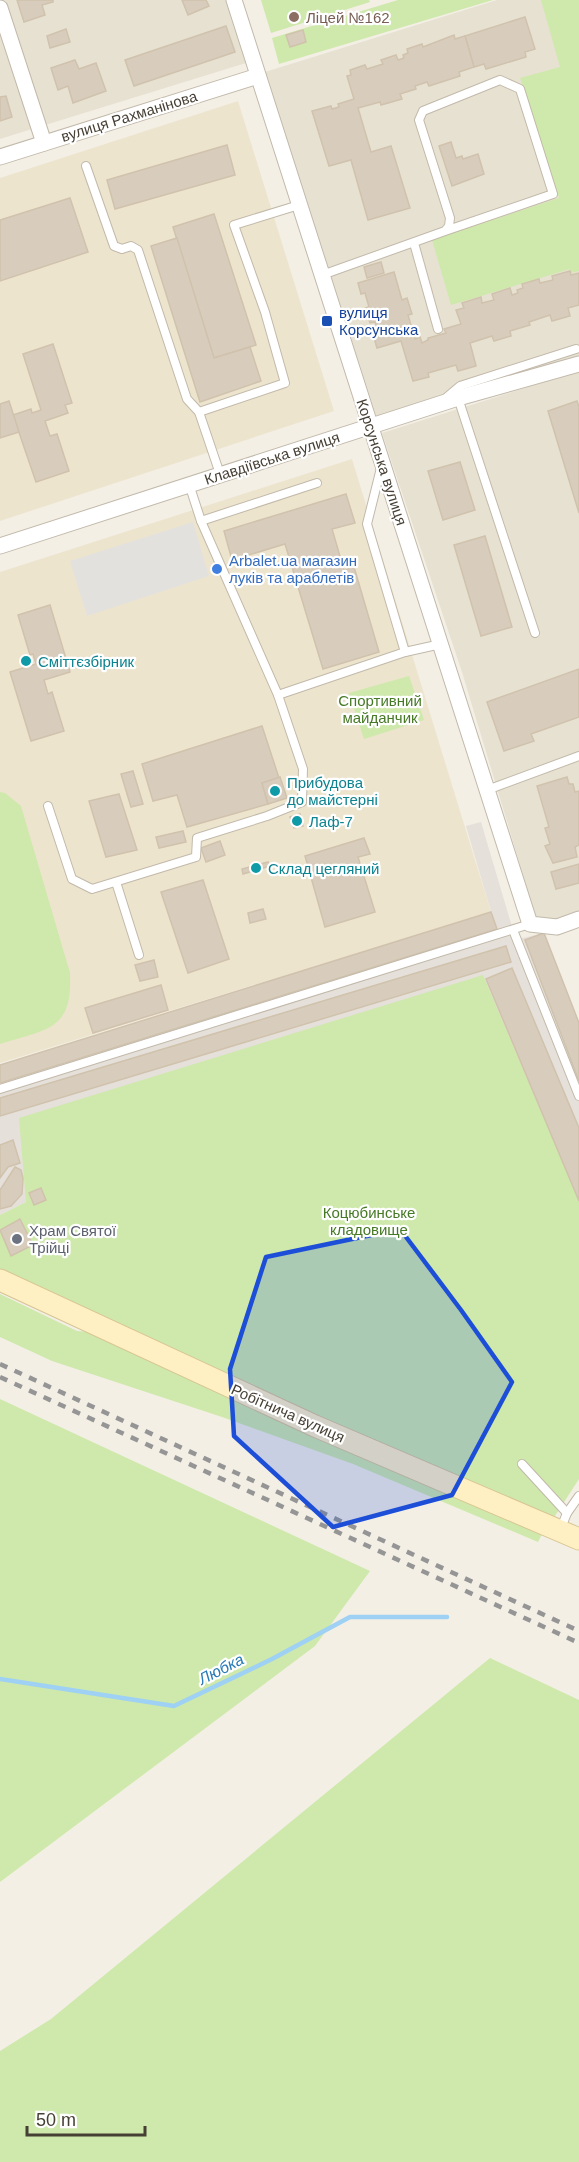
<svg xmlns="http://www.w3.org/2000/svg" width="579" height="2162" viewBox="0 0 579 2162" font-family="Helvetica,sans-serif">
<rect width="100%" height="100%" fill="#f3efe5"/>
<g fill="#e7e1d2">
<path d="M0,0H226L246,63L0,139Z"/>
<path d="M497,0H579V356L377,418L265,72Z"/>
<path d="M579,371V914L557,921L536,918L462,672L382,433Z"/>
</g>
<path fill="#e5e0da" d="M481,822L513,930L518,939L544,933L579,1023V1201L483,976L0,1215V1065L491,912L466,826Z"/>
<g fill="#ede4ce">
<path d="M238,101L334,411L0,521V178Z"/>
<path d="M352,459L491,912L0,1063V572Z"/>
</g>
<g fill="#cee9ab">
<path d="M261,0H369L370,2L271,33Z"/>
<path d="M398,0H493L279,64L272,38Z"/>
<path d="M541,0H579V271L571,273L570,269L451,305L432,240L559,198L520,78L560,67Z"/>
<path d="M409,676L424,720L364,739L349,693Z"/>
<path d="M0,792L5,793L21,806L70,973C73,1031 47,1029 0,1044Z"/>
<path d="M483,975L579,1201V1479L553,1519L318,1417L0,1271V1215L26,1202L19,1118Z"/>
<path d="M0,1294L77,1331L94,1332L544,1530L538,1542L353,1464L222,1417L52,1361L0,1337Z"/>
<path d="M0,1399L370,1571L315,1646L0,1882Z"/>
<path d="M490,1658L579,1700V2162H0V2051L51,2019Z"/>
</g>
<path fill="#e3e1dd" d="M193,522L209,576L87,616L70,561Z"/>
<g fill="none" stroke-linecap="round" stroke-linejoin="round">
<path stroke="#9ed1f3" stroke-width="4.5" d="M0,1679L174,1706L272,1659L350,1617H447"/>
</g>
<g fill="#d8cdbc" stroke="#d0c2ac" stroke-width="1.5">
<path d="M17,0H53V2L42,5L45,15L24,22Z"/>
<path d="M182,0H206L209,6L188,15Z"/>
<path d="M525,17L535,49L525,52L526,57L486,69L484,64L474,67L465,36Z"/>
<path d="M226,26L235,52L134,86L125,60Z"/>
<path d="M66,29L70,42L50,48L47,36Z"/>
<path d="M303,30L306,42L290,47L286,35Z"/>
<path d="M454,35L455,39L465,36L474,67L459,72L460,76L429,86L427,82L415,86L416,89L400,94L402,99L381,105L380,102L358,108L371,152L391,146L410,208L368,220L351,160L329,166L312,111L331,106L332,109L339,107L338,104L354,99L347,76L351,75L350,70L365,65L367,69L383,64L381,60L396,55L398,60L404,58L403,55L408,53L407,49L422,44L423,47Z"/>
<path d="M75,60L79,69L96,63L106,91L73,103L68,86L58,90L51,68Z"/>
<path d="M6,96L12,117L0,121V97Z"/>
<path d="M451,142L456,158L462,156L463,159L478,154L484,174L452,186L439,146Z"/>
<path d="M227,145L235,175L115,209L107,180Z"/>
<path d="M70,198L88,252L0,281V220Z"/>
<path d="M214,214L256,345L214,358L173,227Z"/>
<path d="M177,238L214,358L250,347L261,381L200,402L151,246Z"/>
<path d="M381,262L384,273L367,278L364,267Z"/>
<path d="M570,271L571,275L579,273V305L568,308L570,316L552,321L550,315L529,322L530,325L510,331L511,336L494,341L492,336L470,343L476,366L458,371L456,365L428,373L429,377L413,381L401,341L377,348L374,338L379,336L375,322L370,323L365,308L369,307L365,293L361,294L358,283L394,272L402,300L407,298L412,314L408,315L415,339L420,337L422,343L428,340V338L446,333L444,329L461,324L456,310L464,308L462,303L481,297L482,303L494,300L492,294L510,288L512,295L518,293L517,290L523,288L522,284L539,279L540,283L553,280L552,276Z"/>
<path d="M53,344L72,403L65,405L68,413L45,421L50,436L57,434L69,471L36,482L13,415L31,409L32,413L41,410L23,354Z"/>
<path d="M9,401L19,432L0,438V404Z"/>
<path d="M577,401L579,407V513L548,411Z"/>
<path d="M460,462L475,510L443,520L428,471Z"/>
<path d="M346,494L355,523L332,529L344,570L354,567L379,652L323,669L285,544L232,560L224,531Z"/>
<path d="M485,536L512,627L481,636L454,545Z"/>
<path d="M50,605L70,672L44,680L48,694L52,692L64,731L31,741L10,672L36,664L33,654L30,655L18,615Z"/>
<path d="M579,669V717L531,734L534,741L504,751L487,702Z"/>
<path d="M262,726L279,778L262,783L268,804L187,827L177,795L153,801L142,764Z"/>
<path d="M133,771L143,804L131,807L121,774Z"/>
<path d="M280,777L287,798L268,804L262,783Z"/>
<path d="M567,777L569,784H573L575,792L579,791V845L575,847L577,857L553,863L545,846L550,844L545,828L549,827L537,786Z"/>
<path d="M119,794L137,850L106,857L89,801Z"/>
<path d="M300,814L303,826L294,828L290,817Z"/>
<path d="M183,831L186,842L159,848L156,837Z"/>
<path d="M364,838L370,854L358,857L375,912L325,927L305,856Z"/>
<path d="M220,841L225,855L206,862L201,848Z"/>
<path d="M268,862L270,866L243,874L242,869Z"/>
<path d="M579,864V883L556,889L551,872Z"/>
<path d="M203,880L229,959L188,973L161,892Z"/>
<path d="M263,909L266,919L250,923L248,913Z"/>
<path d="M491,912L497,929L0,1083V1065Z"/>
<path d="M544,933L579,1023V1081L525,940Z"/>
<path d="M506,946L511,962L0,1116V1098Z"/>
<path d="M154,960L158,977L140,981L135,965Z"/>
<path d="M512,968L579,1128V1201L486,979Z"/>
<path d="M161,985L168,1010L93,1033L85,1008Z"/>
<path d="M13,1140L20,1163L8,1167L0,1178V1145Z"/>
<path d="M15,1167L21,1170L23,1178L22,1194L11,1206L0,1209V1190Z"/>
<path d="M41,1188L46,1200L34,1205L29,1193Z"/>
<path d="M20,1219L33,1245L11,1256L0,1230Z"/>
</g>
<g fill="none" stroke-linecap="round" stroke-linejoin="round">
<defs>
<g id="lane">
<path d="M86,166L114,246L122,249L131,246L138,250L187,399L199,412"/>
<path d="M414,243L438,329"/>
<path d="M322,275L445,231L449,226L450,218L419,120L423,111L500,80L520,89L553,194L445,231"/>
<path d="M447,397L460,386L576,349"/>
<path d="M458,398L535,633"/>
<path d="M381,468L367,524L405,652"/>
<path d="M220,474L199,412L285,383L265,312L234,225L299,205"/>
<path d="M189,484L201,521L317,483"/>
<path d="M201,521L278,695"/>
<path d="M487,790L579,756"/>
<path d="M48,806L72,879L92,889L196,857L197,838L267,816L302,802L303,769L278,695L405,652L441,644"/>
<path d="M116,882L139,955"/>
<path d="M513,930L579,1096"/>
<path d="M0,1089L530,924"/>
<path d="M522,1464L567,1513"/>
<path d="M561,1528L567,1513L579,1496"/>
</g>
<g id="street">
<path d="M234,0L530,924L557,927L579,919"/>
<path d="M0,8L44,143"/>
<path d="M0,157L258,76"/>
<path d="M0,546L458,398L579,364"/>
</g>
<path id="secondary" d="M0,1280L315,1426L579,1539"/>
</defs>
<use href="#lane" stroke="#c2b9aa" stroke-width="10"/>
<use href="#street" stroke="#c2b9aa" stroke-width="17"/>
<use href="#secondary" stroke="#d8c594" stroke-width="23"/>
<use href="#lane" stroke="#fff" stroke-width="8"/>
<use href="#street" stroke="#fff" stroke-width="15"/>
<use href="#secondary" stroke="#fff0c3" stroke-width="21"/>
<g stroke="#959595" stroke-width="4.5" stroke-dasharray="8 8" stroke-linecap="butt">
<path d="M0,1364L579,1631"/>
<path d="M0,1377L579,1643"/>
</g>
</g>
<path fill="#1d4ed8" fill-opacity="0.2" stroke="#1d4ed8" stroke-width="4.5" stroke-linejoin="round" d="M400,1229L461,1310L512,1382L452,1495L333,1527L234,1436L230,1369L266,1257Z"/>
<circle fill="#8d6e63" stroke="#fff" stroke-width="2" cx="294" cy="17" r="6"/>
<rect fill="#1a4fb4" stroke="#fff" stroke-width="2" x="321" y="315" width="12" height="12" rx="3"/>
<circle fill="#3f7fe0" stroke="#fff" stroke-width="2" cx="217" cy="569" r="6"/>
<g fill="#0f9aa8" stroke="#fff" stroke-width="2">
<circle cx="26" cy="661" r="6"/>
<circle cx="275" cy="791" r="6"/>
<circle cx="297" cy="821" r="6"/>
<circle cx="256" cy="868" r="6"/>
</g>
<circle fill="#6b7280" stroke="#fff" stroke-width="2" cx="17" cy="1239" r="6"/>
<g text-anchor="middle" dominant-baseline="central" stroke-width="4.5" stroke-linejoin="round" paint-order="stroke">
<g font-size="15" fill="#785e54" stroke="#fff" text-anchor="start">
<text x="306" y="17">Ліцей №162</text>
</g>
<g font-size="15" fill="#463f34" stroke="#fff">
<text transform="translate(129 116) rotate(-17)">вулиця Рахманінова</text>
<text transform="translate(272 458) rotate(-18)">Клавдіївська вулиця</text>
<text transform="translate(382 462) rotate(72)">Корсунська вулиця</text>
<text transform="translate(288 1413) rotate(24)">Робітнича вулиця</text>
</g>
<g font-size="15" fill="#164399" stroke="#fff" text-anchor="start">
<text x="339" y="312">вулиця<tspan x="339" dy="17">Корсунська</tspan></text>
</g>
<g font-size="15" fill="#366cbe" stroke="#fff" text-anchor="start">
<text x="229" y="560">Arbalet.ua магазин<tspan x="229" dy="17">луків та араблетів</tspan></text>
</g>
<g font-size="15" fill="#0d838f" stroke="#fff" text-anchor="start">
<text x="38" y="661">Сміттєзбірник</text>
<text x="287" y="782">Прибудова<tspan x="287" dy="17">до майстерні</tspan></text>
<text x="309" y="821">Лаф-7</text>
<text x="268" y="868">Склад цегляний</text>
</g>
<g font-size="15" fill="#467925" stroke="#fff">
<text x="380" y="700">Спортивний<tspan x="380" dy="17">майданчик</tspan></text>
<text x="369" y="1212">Коцюбинське<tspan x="369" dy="17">кладовище</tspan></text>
</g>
<g font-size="15" fill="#5b616d" stroke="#fff" text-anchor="start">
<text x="29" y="1230">Храм Святої<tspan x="29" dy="17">Трійці</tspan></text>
</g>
<g font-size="16" font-style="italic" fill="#297bb6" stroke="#fff">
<text transform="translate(221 1669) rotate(-27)">Любка</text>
</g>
</g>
<path d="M27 2126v9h118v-9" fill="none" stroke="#463f34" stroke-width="3"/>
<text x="36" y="2126" font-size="18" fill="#463f34" stroke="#ffffff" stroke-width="4.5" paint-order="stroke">50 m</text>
</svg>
